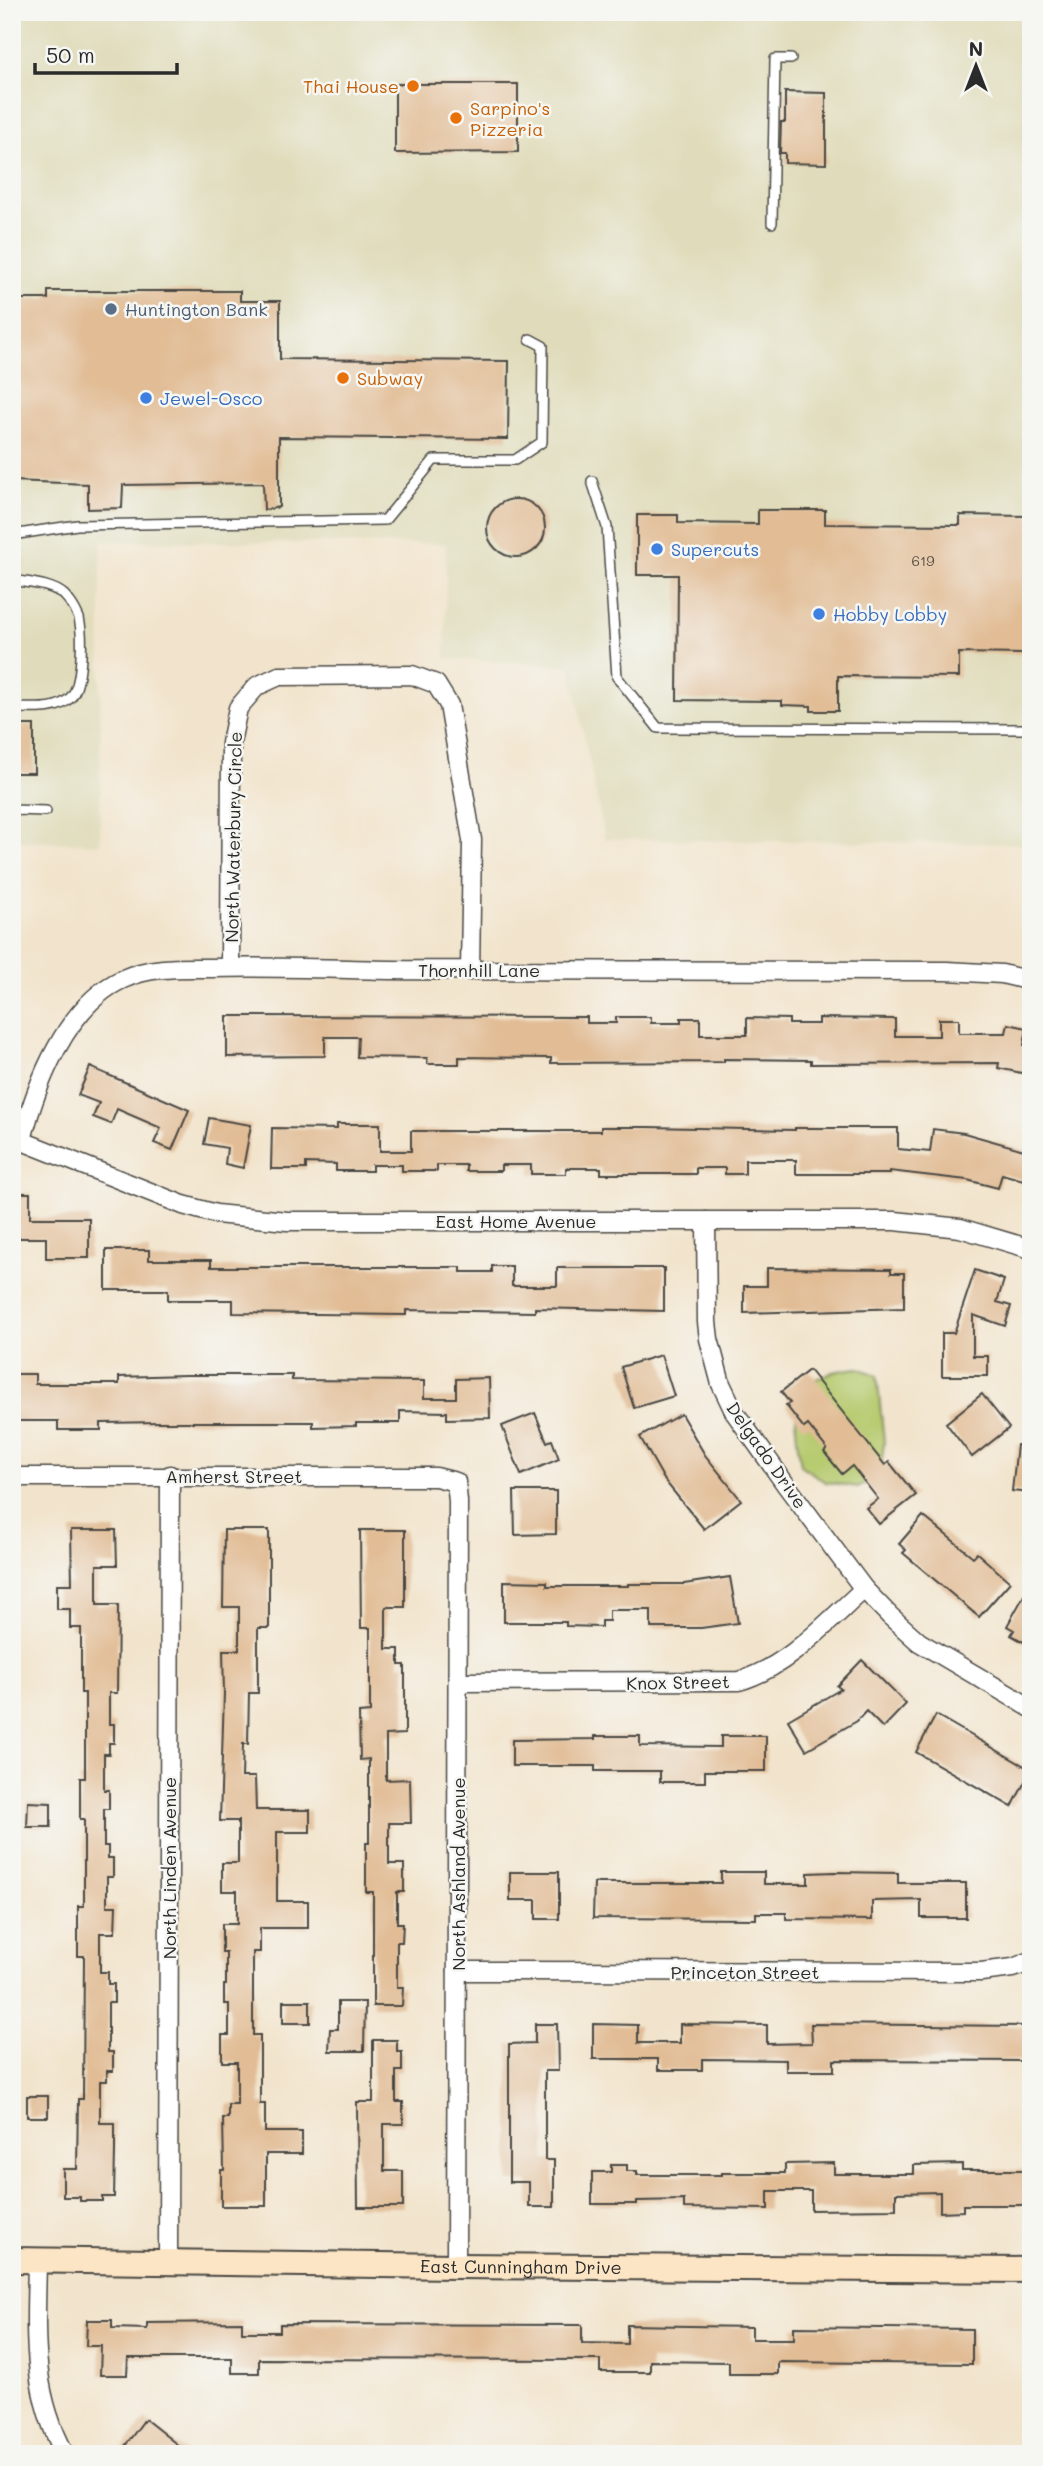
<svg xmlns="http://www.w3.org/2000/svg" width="1043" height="2466" viewBox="0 0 1043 2466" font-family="Mali,sans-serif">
<rect width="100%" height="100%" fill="#f6f6f2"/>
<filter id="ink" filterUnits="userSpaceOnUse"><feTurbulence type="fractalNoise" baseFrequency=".0143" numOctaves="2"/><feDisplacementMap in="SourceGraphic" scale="14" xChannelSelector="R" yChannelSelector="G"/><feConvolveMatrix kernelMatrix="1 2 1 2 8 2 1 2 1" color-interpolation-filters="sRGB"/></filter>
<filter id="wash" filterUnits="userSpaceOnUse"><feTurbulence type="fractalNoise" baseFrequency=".00686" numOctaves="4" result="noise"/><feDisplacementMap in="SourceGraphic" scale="28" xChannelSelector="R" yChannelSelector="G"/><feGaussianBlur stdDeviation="1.57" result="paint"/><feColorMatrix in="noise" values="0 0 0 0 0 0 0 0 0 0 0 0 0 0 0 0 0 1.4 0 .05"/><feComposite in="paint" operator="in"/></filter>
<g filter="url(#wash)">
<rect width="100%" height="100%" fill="#f2e4cc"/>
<path fill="#e0dcbb" d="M12,12H1031V844L605,839L570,666L445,658L446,544L101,541L100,844L12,841Z"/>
<path fill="#b6ca6e" stroke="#707a4c" stroke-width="2" d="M858,1368L877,1375L884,1442L880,1474L858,1487L825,1482L801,1465C791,1408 789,1374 858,1368Z"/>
<g id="blocks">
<g fill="#e1bc94">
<path d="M395,84H518V152L395,153Z"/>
<path d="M785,92L826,93V164L785,163V153H780L781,122H785Z"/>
<path d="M48,291H240V301H280V359L509,361L508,439L279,437V507L264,510L263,483L123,485L122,508L88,509V484L12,481V299H48Z"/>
<circle cx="516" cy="528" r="29"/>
<path d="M758,510H825V524L960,525V515L1031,516V643H1024V654L959,653V677L838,676V711H811V706L782,705V701L677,700L678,575H637V515H678V523L758,524Z"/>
<rect x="12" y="725" width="22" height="48"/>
<path d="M227,1016L587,1017V1023H616V1017H651V1023H681V1018H700V1035H747V1018L789,1019V1024H819V1018L895,1019V1036H939V1019H959V1033H1006L1008,1024L1027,1028L1024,1045L1031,1047V1075L998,1068L999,1063L811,1064V1060L724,1059V1062L551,1063V1058L459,1057V1064H427V1058L357,1057L358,1037H325V1056L227,1057Z"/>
<path d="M90,1067L189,1110L172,1150L154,1143L161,1128L117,1109L111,1124L93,1117L99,1103L78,1095Z"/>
<path d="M209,1118L251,1125L243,1168L225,1164L227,1148L204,1144Z"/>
<path d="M337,1124H380V1151H411V1131H601V1127H647L795,1130V1128H898V1149L930,1152L933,1129L964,1133L1031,1152L1023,1180L1002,1174L998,1188L967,1180L890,1171V1174H796V1160H745V1174H725V1168H696V1174H601V1168H566V1174H531V1165H501V1171H466V1165H437V1171H402V1165H372V1171H336V1164L306,1163V1169H271L272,1128L337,1129Z"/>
<path d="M12,1193H30V1218H89V1258H46V1238H12Z"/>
<path d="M106,1250H149V1260H211V1267H461V1272H492V1266H512V1286H557V1268H664V1311L535,1308V1312L406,1310V1315L233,1313V1300H168V1290H106Z"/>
<path d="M767,1268L891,1269V1273H904V1308L744,1313V1286H767Z"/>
<path d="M975,1270L1004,1280L997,1302L1011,1306L1005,1326L973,1315V1356H988V1376H942V1333H954Z"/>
<path d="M661,1355L674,1396L634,1408L621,1367Z"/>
<path d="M809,1370L885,1465L889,1462L916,1495L879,1524L866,1508L878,1499L852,1466L842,1474L824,1452L827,1449L808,1425L804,1428L786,1405L790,1403L781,1392Z"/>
<path d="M12,1374H35V1384H119V1377L185,1375H292V1380L424,1381V1398H456V1379L489,1378L490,1418L447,1419V1412L400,1411V1423H356V1426L313,1427V1422H162L101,1423V1430H58V1421H12Z"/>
<path d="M982,1394L1009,1428L972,1457L946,1423Z"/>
<path d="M535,1413L547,1442L552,1440L559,1459L521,1475L502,1426Z"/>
<path d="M681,1414L705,1455L741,1500L704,1529L665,1481L640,1437Z"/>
<path d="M1017,1445L1031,1446V1493L1012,1491Z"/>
<path d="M514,1491H556V1534L515,1535Z"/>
<path d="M923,1516L973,1557L977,1553L1010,1582L979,1617L903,1553L906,1550L899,1544Z"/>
<path d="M71,1530H116L117,1565H97V1605H118L117,1693H109V1724H114V1743H109V1754H104V1790H109V1809H104V1846H108V1858H113V1877H107V1906H116L115,1933H100V1972H108V1984H114V2003H108V2052H113V2071H107V2081H100V2123H115V2150L114,2197H102V2201H80V2197H63V2169H77L78,2099H83L84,1956H78V1906H84V1819H80V1778H85V1693H81V1628H70V1609H57V1584H72Z"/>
<path d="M224,1530H269V1628H258V1693H249L248,1744H243L242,1777H255L256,1810H310V1832H277V1901H308V1928H260V1952H253V2035H260V2104H265V2132H302V2154H266V2206H221V2170H224L223,2118H228V2104H237V2062H222V2035H229V2004H224V1985H226V1952H222V1924H237V1891H222V1863H238V1821H220L224,1693L223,1650H239V1607H223Z"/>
<path d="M360,1530H405V1607H386V1649H399V1665H405V1734L386,1735V1780L410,1779L411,1823H389V1864H404V1892H397V1923H403L402,1942H397V1987H403L402,2006H373V1892H366V1843H369V1759L360,1760L359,1713L370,1712V1628H361Z"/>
<path d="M730,1577L738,1623L701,1628H651V1610H609V1621H601V1627L566,1626V1622H504V1581L547,1582V1586H628V1584H684Z"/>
<path d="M1031,1583V1646L1011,1635L1014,1630L1007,1626Z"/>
<path d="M862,1660L906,1704L883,1728L866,1711L857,1721L806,1750L788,1720L841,1689L837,1686Z"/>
<path d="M936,1715L1031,1770L1012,1807L916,1752Z"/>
<path d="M595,1736H640V1746L721,1747V1736H766V1771H705V1782H660V1771H595V1766H512V1740L595,1739Z"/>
<path d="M28,1802L51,1803V1827H27Z"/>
<path d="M510,1872H559V1919H536V1900H510Z"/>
<path d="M721,1872H764V1884H808V1873L835,1872L898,1873V1883H966V1918H921V1900L872,1901V1920L786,1919V1913H756V1919L593,1918L594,1883H721Z"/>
<rect x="283" y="2001" width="27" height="22"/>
<path d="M338,2002H365L364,2051H329L330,2029H338Z"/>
<path d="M535,2024H557L558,2071H545V2160H554V2207H529V2182H509V2044L535,2043Z"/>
<path d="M593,2024L638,2025V2043H680V2024L767,2025V2044L812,2043L811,2024L1027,2026L1026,2061L834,2060V2071H786V2060L702,2059V2070H658V2059H593Z"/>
<path d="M373,2040H397V2052H402V2071H396V2102H403V2124H384V2171H403V2207H358L357,2102H373Z"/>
<rect x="27" y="2096" width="21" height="21"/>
<path d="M834,2163V2174H914V2165L962,2164V2170H1026V2205H963V2211L940,2212V2192L896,2193V2209L811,2210V2191H768V2209L684,2208V2200L637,2201V2204H592V2172H611V2165H627V2171H637V2175H722V2173H785V2164Z"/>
<path d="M87,2320H112V2328L147,2329V2323L242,2322V2332H280V2324L582,2325V2343L627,2344V2325L752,2327V2339H794V2327L972,2329V2364L778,2362V2374H729V2362L650,2361V2372H600V2360L259,2359V2373H232V2358H128L127,2375H100L101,2346H86Z"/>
<path d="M145,2419L189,2454H119Z"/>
</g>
</g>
</g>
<g filter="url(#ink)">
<use href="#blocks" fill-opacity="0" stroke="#494743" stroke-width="2"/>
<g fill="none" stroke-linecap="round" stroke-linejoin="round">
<defs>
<g id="lane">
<path d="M772,223L775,59H791"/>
<path d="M592,481L607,527L617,677L658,728L1031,729"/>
<path d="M12,535L77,525L385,520L434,460H515L542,442L543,346L530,339"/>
<path d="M12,580C28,583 52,584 64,595C70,601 76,611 79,618C83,635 83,686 70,698C57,711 34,708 17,708"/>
<path d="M12,810L46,811"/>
</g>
<g id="street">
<path d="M230,967L231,743L238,708L257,686L279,676L412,675L436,684L449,705L472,840L470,971"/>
<path d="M12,1137L183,1205L216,1214L287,1221H895L960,1228L1031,1249"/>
<path d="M22,1140C36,1084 67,1004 123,979C151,966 181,968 211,968C271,966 331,969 391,970C576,972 761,971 947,971L1002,974L1031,981"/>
<path d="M706,1221L707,1322L709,1339L721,1384L735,1413L786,1485L864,1589L890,1616L919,1642L1031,1708"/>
<path d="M12,1477H436L456,1482L458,1501L456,2266"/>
<path d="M459,1682L739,1681C788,1667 827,1622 864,1589"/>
<path d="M457,1971L981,1972L1013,1968L1031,1961"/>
<path d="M37,2260C36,2330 30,2390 65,2454"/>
<path d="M168,2261L170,1475"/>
</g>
<g id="secondary">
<path id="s1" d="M12,2260L456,2266L1031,2270"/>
</g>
</defs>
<use href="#lane" stroke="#494743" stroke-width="12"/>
<use href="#street" stroke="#494743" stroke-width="21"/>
<use href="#secondary" stroke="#494743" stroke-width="28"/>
<use href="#lane" stroke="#fff" stroke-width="9"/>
<use href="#street" stroke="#fff" stroke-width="18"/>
<use href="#secondary" stroke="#fce5c4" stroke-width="24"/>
</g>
</g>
<g fill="#e8710a" stroke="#f6f6f2" stroke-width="2.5">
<circle cx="413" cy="86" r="7"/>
<circle cx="456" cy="118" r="7"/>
<circle cx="343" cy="378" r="7"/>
</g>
<circle fill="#5c6f8a" stroke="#f6f6f2" stroke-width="2.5" cx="111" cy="309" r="7"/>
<g fill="#3f7fe0" stroke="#f6f6f2" stroke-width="2.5">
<circle cx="146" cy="398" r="7"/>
<circle cx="657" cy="549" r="7"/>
<circle cx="819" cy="614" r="7"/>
</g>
<g text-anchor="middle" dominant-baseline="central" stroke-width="5" stroke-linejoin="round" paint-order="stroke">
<g font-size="14" fill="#584f45">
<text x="923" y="560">619</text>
</g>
<g font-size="18" fill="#c56008" stroke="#f6f6f2" text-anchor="start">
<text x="399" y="86" text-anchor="end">Thai House</text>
<text x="470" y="108">Sarpino's<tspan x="470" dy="21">Pizzeria</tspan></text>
<text x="357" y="378">Subway</text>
</g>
<g font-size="18" fill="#4e5e75" stroke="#f6f6f2" text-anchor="start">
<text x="125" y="309">Huntington Bank</text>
</g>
<g font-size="18" fill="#366cbe" stroke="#f6f6f2" text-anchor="start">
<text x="160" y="398">Jewel-Osco</text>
<text x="671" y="549">Supercuts</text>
<text x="833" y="614">Hobby Lobby</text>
</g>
<g font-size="18" fill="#2b2b2b" stroke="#f6f6f2">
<text transform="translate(233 837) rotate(-89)">North Waterbury Circle</text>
<text x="479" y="970">Thornhill Lane</text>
<text x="516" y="1221">East Home Avenue</text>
<text transform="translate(767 1455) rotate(55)">Delgado Drive</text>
<text x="234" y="1476">Amherst Street</text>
<text transform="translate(678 1682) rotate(-1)">Knox Street</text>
<text transform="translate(169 1868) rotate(-90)">North Linden Avenue</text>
<text transform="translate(458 1874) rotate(-90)">North Ashland Avenue</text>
<text x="745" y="1972">Princeton Street</text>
<text stroke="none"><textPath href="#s1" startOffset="509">East Cunningham Drive</textPath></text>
</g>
</g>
<rect width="1043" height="2466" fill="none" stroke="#f6f6f2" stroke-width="42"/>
<g transform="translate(976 66)" stroke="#f6f6f2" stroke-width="5" paint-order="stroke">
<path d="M0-5L12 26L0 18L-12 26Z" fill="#2b2b2b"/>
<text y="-10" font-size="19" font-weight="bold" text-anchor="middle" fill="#2b2b2b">N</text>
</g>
<path d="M35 63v10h142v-10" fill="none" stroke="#2b2b2b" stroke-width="3.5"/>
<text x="46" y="63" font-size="21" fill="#2b2b2b" stroke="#f6f6f2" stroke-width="5" paint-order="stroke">50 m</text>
</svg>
